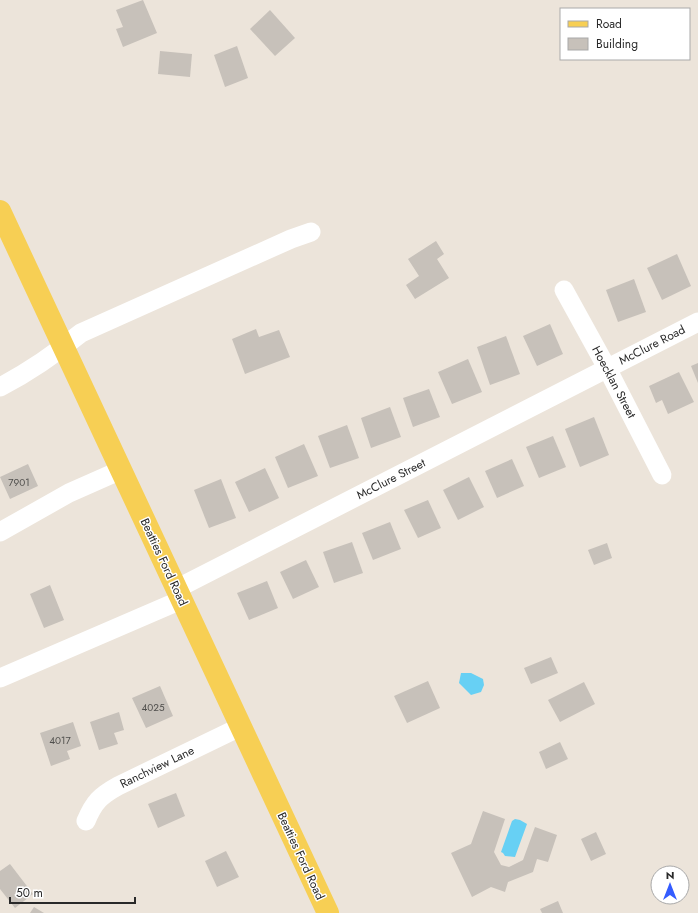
<svg xmlns="http://www.w3.org/2000/svg" width="698" height="913" viewBox="0 0 698 913" font-family="Jost,sans-serif">
<rect width="100%" height="100%" fill="#ece4da"/>
<g fill="#67d0f4">
<path d="M461,673H471L483,679L484,685L481,692L471,695L459,683Z"/>
<path d="M515,819L520,820L527,824L515,857L505,856L503,853L501,852L512,821Z"/>
</g>
<g fill="#c7c1ba">
<path d="M143,0L157,33L123,47L116,29L123,27L116,10Z"/>
<path d="M270,10L295,38L275,56L250,29Z"/>
<path d="M237,46L248,78L225,87L214,55Z"/>
<path d="M160,51L192,54L190,77L158,74Z"/>
<path d="M436,241L444,254L437,259L449,278L415,299L406,285L419,276L408,259Z"/>
<path d="M677,254L691,286L662,300L647,268Z"/>
<path d="M634,279L646,312L618,322L606,290Z"/>
<path d="M550,324L563,354L537,366L523,336Z"/>
<path d="M256,329L259,337L279,330L290,357L245,374L232,339Z"/>
<path d="M506,336L520,374L490,385L477,347Z"/>
<path d="M468,359L482,392L452,404L438,372Z"/>
<path d="M698,363V383L691,366Z"/>
<path d="M679,372L694,402L668,414L662,400L656,403L649,386Z"/>
<path d="M429,389L440,417L413,427L403,398Z"/>
<path d="M390,407L401,437L371,448L361,418Z"/>
<path d="M594,417L609,455L580,467L565,429Z"/>
<path d="M347,425L359,458L330,468L318,436Z"/>
<path d="M553,436L566,467L539,478L526,447Z"/>
<path d="M304,444L318,476L288,488L275,457Z"/>
<path d="M512,459L524,486L497,498L485,471Z"/>
<path d="M28,464L38,486L10,499L0,477Z"/>
<path d="M265,468L279,498L249,512L235,482Z"/>
<path d="M469,477L484,507L458,520L443,490Z"/>
<path d="M221,479L236,518L209,528L194,490Z"/>
<path d="M428,500L441,528L418,538L404,510Z"/>
<path d="M390,522L401,549L373,560L362,533Z"/>
<path d="M352,542L363,573L334,583L323,552Z"/>
<path d="M607,543L612,558L594,565L588,550Z"/>
<path d="M306,560L319,587L293,599L280,572Z"/>
<path d="M267,581L278,608L249,620L237,593Z"/>
<path d="M50,585L64,620L44,628L30,594Z"/>
<path d="M551,657L558,673L531,684L524,668Z"/>
<path d="M428,681L440,708L407,723L394,696Z"/>
<path d="M584,682L595,704L560,722L548,700Z"/>
<path d="M160,686L173,716L146,728L132,698Z"/>
<path d="M119,712L124,730L114,733L118,744L99,750L90,722Z"/>
<path d="M73,722L81,746L67,751L70,759L51,766L40,733Z"/>
<path d="M560,742L568,759L546,769L539,752Z"/>
<path d="M176,793L185,816L158,828L148,804Z"/>
<path d="M483,811L505,819L494,852L501,865L509,867L523,860L535,827L557,835L548,862L537,859L533,872L508,882L505,892L491,887L472,897L451,853L471,844Z"/>
<path d="M596,832L606,854L591,861L581,839Z"/>
<path d="M226,851L239,877L217,887L205,861Z"/>
<path d="M10,864L33,894L15,908L0,889V871Z"/>
<path d="M558,901L563,913H542L540,909Z"/>
<path d="M34,907L44,913H30Z"/>
</g>
<g fill="none" stroke-linecap="round" stroke-linejoin="round">
<g stroke="#fff" stroke-width="19">
<path d="M564,290L607,368L662,475"/>
<path d="M0,387C29,372 55,354 81,333L291,239L311,232"/>
<path d="M0,532L69,493L121,470"/>
<path d="M176,589L698,322"/>
<path d="M0,678L181,600"/>
<path d="M86,821C94,802 100,796 118,786L240,727"/>
</g>
<path stroke="#f7cf54" stroke-width="22" d="M0,211L328,913"/>
</g>
<g text-anchor="middle" dominant-baseline="central" stroke-width="3" stroke-linejoin="round" paint-order="stroke">
<g font-size="10" fill="#504f4d">
<text x="19" y="482">7901</text>
<text x="153" y="707">4025</text>
<text x="60" y="740">4017</text>
</g>
<g font-size="12" fill="#292929" stroke="#fff">
<text transform="translate(652 345) rotate(-27)">McClure Road</text>
<text transform="translate(614 382) rotate(62)">Hoecklan Street</text>
<text transform="translate(391 479) rotate(-27)">McClure Street</text>
<text transform="translate(164 562) rotate(65)">Beatties Ford Road</text>
<text transform="translate(157 767) rotate(-26)">Ranchview Lane</text>
<text transform="translate(301 856) rotate(65)">Beatties Ford Road</text>
</g>
</g>
<rect x="560" y="8" width="130" height="52" fill="#ffffff" stroke="#a9a9a9"/>
<rect x="568" y="21" width="20" height="6" fill="#f7cf54" stroke="#a9a9a9"/>
<text x="596" y="28" font-size="12" fill="#292929">Road</text>
<rect x="568" y="38" width="20" height="12" fill="#c7c1ba" stroke="#a9a9a9"/>
<text x="596" y="48" font-size="12" fill="#292929">Building</text>
<g transform="translate(670 885)"><circle r="19" fill="#ffffff" stroke="#a9a9a9"/>
<path d="M0-3L7 15L0 10L-7 15Z" fill="#345cff"/>
<text y="-6" font-size="11" font-weight="bold" text-anchor="middle" fill="#292929">N</text>
</g>
<path d="M10 897v6h125v-6" fill="none" stroke="#292929" stroke-width="2"/>
<text x="16" y="897" font-size="12" fill="#292929" stroke="#ffffff" stroke-width="3" paint-order="stroke">50 m</text>
</svg>
